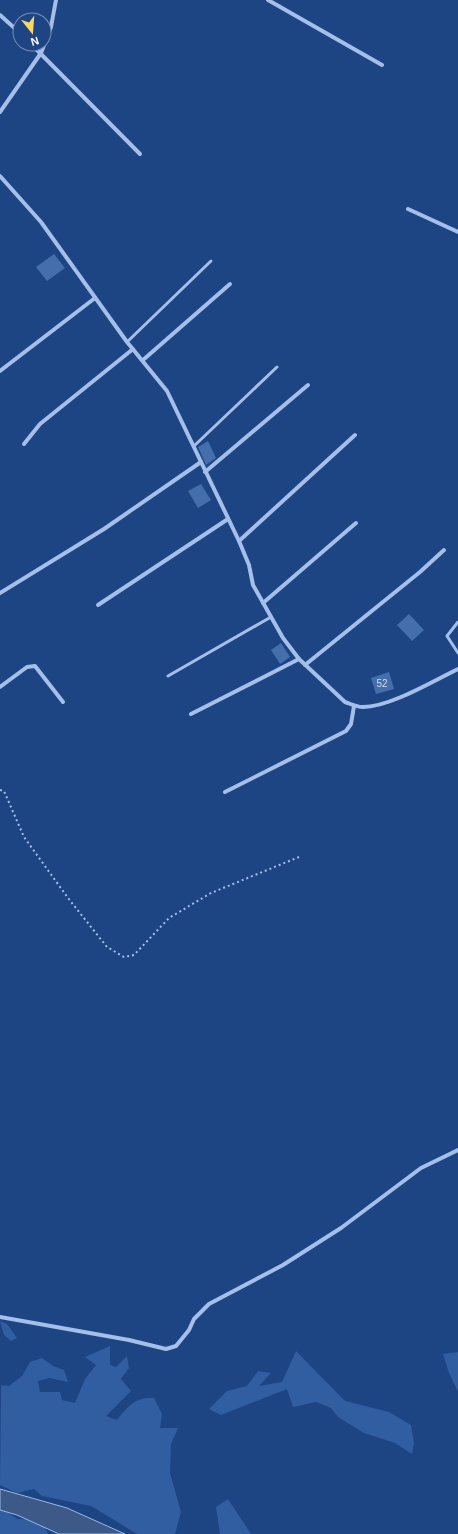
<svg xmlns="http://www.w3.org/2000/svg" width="458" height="1534" viewBox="0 0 458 1534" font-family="Arial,sans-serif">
<rect width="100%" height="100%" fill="#1d4483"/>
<g fill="#315da1">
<path d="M0,1321L7,1324L17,1338L11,1341L4,1335Z"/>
<path d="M110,1346V1365L116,1367L127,1356L129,1368L121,1379L131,1391L106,1416L117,1420C129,1405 135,1397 154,1398L162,1414L160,1428H178L171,1444L170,1473L181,1512L175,1534H137L91,1506L42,1496L34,1489L17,1493L0,1485L1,1385L9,1386L22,1376L30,1362L42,1358L53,1366L64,1370L68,1382L49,1378L38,1381L40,1392H60L62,1400L75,1403L85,1379L96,1365L85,1357Z"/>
<path d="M296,1351L345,1401L389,1412L411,1425L414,1443L412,1454L395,1443L364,1433L338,1417L331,1408L316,1402L293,1407L287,1389L221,1415L209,1409L227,1391L247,1386L258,1371L271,1373L259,1386L282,1382Z"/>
<path d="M458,1352V1392L449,1373L443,1354Z"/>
<path d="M228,1499L251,1534H220L216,1507Z"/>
<path d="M0,1509H3L17,1519L42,1520L48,1534H0Z"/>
</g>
<path fill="#3c5987" stroke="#97b9ec" d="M0,1489L67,1508L125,1534H59L17,1515L0,1510Z"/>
<g fill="#456eac">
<path d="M54,254L65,268L47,281L36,267Z"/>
<path d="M208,441L216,458L206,465L198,447Z"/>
<path d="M201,484L211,500L198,508L188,491Z"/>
<path d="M409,614L424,630L412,641L397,625Z"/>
<path d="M281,643L290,657L280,664L271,650Z"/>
<path d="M389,672L394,689L376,694L371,678Z"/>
</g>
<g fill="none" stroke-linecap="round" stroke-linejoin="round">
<path stroke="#a4bfea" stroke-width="2" stroke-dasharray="2 3" stroke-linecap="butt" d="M0,790L4,791L24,837L68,898L107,947L124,957L134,955L169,918L211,893L299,857"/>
<g stroke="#a4bfea" stroke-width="3">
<path d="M127,342L211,261"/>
<path d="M194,446L277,367"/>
<path d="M458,622L447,636L458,653"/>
<path d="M168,676L271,617"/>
</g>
<g stroke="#a4bfea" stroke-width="4">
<path d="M268,0L382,65"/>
<path d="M0,15L20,33"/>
<path d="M31,44L140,154"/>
<path d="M0,112L41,53L51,27L56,0"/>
<path d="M0,176L41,222L127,342L167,391L239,541L249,565L253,585L283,638L299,659L345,702C351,704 356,707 363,707C390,707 433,681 458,669"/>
<path d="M408,209L458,232"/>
<path d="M143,360L230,284"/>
<path d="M0,371L95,298"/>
<path d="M24,444L40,424L133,349"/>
<path d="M205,472L308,385"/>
<path d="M239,541L355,435"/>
<path d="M0,593L104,529L201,462"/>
<path d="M263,603L356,523"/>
<path d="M98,605L228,519"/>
<path d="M305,665L420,572L444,550"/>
<path d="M0,687L27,667L35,666L63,702"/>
<path d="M191,714L299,659"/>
<path d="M225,792L346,731L351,724L354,706"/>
<path d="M0,1317L129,1340L166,1349L176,1346L189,1330L194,1319L209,1304L283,1265L341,1228L421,1168L458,1150"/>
</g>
</g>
<g text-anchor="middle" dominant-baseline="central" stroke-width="3.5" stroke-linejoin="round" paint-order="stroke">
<g font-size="10" fill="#d0dbea">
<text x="382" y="683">52</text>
</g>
</g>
<g transform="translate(32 32) rotate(163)"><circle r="19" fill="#1d4483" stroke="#778fb5"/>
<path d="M0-3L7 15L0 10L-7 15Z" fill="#fad762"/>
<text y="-6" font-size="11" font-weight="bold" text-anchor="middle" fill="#ffffff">N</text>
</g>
</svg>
